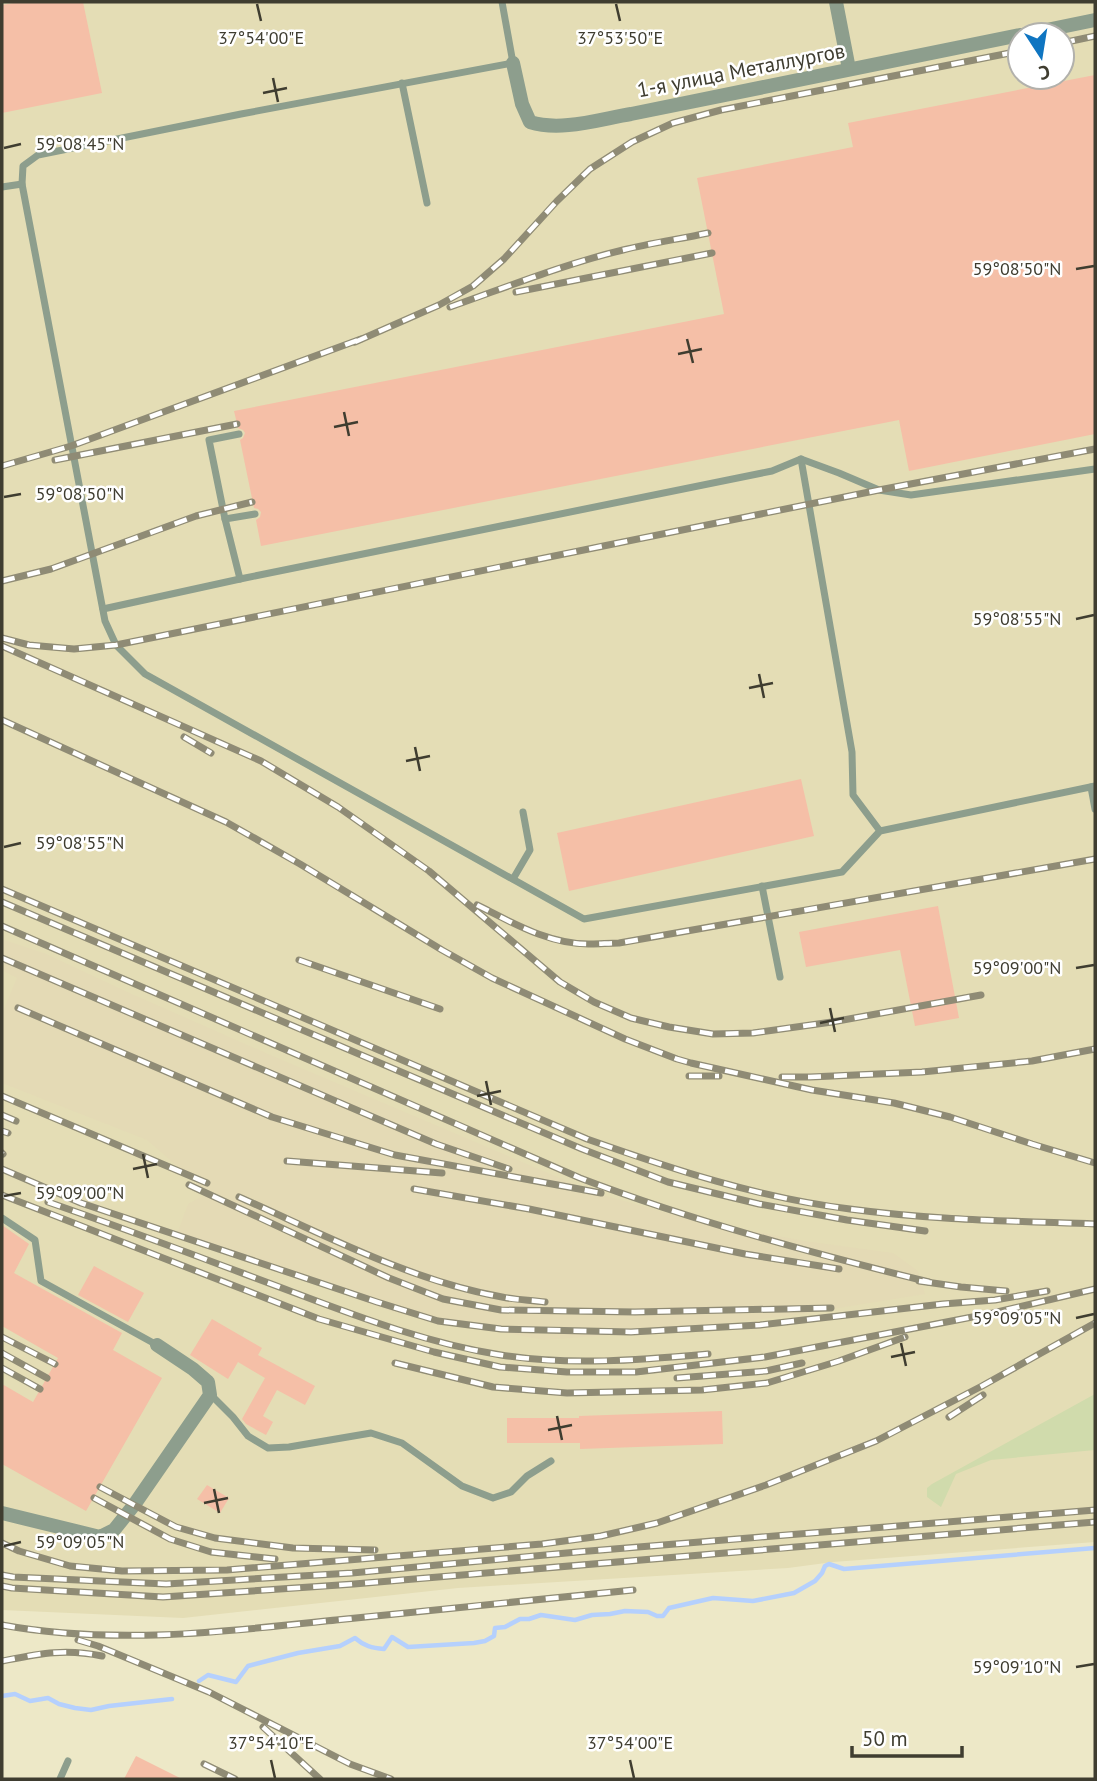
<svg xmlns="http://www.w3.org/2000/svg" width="1097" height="1781" viewBox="0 0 1097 1781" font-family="'PT Sans',sans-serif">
<rect width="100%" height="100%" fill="#ede8c7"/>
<path fill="#e4ddb5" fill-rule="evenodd" d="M2,2H1095V1542L833,1562L788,1568L458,1588L183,1618L2,1610ZM1020,35H1062V77H1020Z"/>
<path fill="#d0dbac" d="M1095,1394V1450L991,1460L956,1474L941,1507L927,1497V1488L932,1484Z"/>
<path fill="#e4dab5" d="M2,939L44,953L134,995L268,1054L595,1193L693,1220L804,1241L893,1253L918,1271L925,1294L789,1316L637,1333L544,1340L393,1312L177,1234L188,1204L208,1193L147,1140L2,1083V1014L17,978L2,970Z"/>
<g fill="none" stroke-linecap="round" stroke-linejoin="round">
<g stroke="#b5d0fd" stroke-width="4.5">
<path d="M199,1681L208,1675L236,1682L248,1666L298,1653L340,1646L355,1638C364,1646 372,1648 384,1649L392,1637L408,1647L474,1643L485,1641L494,1636L495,1628L505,1627L520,1619H529L541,1615L575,1620L592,1615L610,1614L625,1611L648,1612L657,1616H663L669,1608L713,1598L753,1601L794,1593L815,1581L822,1573L825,1566L829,1564L844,1569L1095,1548"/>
<path d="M2,1696L15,1694L30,1701L48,1698L59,1704L75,1708L91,1710L109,1706L172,1699"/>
</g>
</g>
<g fill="#f5bfa7">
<path d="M19,2H83L102,93L2,113V5Z"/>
<path d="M1095,75V434L909,471L899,420L261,546L256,520L260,517L261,512L258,509L254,508L240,440L243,438L245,433L243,430L238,428L234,411L724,314L697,178L853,147L848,123Z"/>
<path d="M801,779L814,836L569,891L557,833Z"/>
<path d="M938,906L959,1018L915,1026L900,950L806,967L799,932Z"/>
<path d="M2,1225L29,1244L14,1273L122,1333L113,1350L162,1378L86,1511L2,1464V1384L33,1402L58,1358L2,1326Z"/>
<path d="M94,1266L144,1293L128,1322L78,1295Z"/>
<path d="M212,1319L262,1348L258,1355L315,1386L305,1405L277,1390L263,1416L273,1422L266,1435L246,1424L242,1419L265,1378L238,1362L228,1379L190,1355Z"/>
<path d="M722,1411L723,1444L580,1449V1443H507V1418H579V1416Z"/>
<path d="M207,1485L229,1498L220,1513L197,1499Z"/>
<path d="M136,1756L182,1779H124Z"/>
</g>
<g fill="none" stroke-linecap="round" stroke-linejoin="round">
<g stroke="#8d9e8d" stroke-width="7">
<path d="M502,2L513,63L241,114L38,155L23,166L22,184L105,621L116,645L145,674L584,919L842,872L880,831L1095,786"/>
<path d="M402,83L427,203"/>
<path d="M2,187L22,184"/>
<path d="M801,459L852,752L853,795L880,831"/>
<path d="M225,519L209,440L239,434"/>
<path d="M240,579L225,519L255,514"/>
<path d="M103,609L240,579L772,471L801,459L839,473L879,490L911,495L1095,469"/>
<path d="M1091,787L1095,809"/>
<path d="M513,879L530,850L523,812"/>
<path d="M762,886L780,977"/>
<path d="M2,1218L35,1240L41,1281L157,1345"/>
<path d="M211,1395L233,1417L248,1436L268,1448L289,1447L371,1433L402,1443L462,1486L493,1498L511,1492L527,1476L551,1461"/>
<path d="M60,1779L68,1761"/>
</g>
<g stroke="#8d9e8d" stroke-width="14">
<path d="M836,2L849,69"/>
<path d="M1022,35L1095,20"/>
<path d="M513,63L522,104L530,122C561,132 600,119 631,114L1020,35"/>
<path d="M2,1513L100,1537L114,1530L134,1505L210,1395L208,1382L193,1369L157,1345"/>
</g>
<defs>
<g id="rail">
<path d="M1062,43L1095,36"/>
<path d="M516,292L712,253"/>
<path d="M450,307C507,287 564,264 623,250C651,243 680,239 708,233"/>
<path d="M355,342L439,305L473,286L504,259L557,201L590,169L632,142L673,123L721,110L1020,51"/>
<path d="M55,460L237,424"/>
<path d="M2,466L71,446L361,339"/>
<path d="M2,581L51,569L196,516L252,502"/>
<path d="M2,638L29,645L74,649L116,645L879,490L1095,449"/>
<path d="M2,646L261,761L338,807L429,871L560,982L594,1002L631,1018L669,1027L713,1034L753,1033L832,1022L981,995"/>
<path d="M2,720L226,822L300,864L442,950L492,978L625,1039L677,1059L691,1063L812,1090L894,1103L950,1117L1032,1144L1095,1163"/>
<path d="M184,737L211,753"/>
<path d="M2,889L587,1139C672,1169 759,1198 850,1209C931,1220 1013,1221 1095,1224"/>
<path d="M2,902L582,1149L668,1182L759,1204L847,1220L925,1231"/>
<path d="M477,905C513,923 550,945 591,944C600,944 609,943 619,943L1095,859"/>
<path d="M2,926L580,1178C693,1221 811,1253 929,1282"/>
<path d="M2,958L436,1144L509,1169"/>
<path d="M299,960L440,1009"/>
<path d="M18,1008L272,1117L395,1155L601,1193"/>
<path d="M689,1076H719"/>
<path d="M782,1077H810L922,1072L1032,1061L1095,1049"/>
<path d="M2,1096L207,1183"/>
<path d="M2,1115L16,1121"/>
<path d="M2,1131L8,1133"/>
<path d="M2,1153L3,1154"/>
<path d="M287,1161L442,1173"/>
<path d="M2,1169L81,1203L377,1302L438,1321L501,1329L631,1332L760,1325L943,1304L995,1300L1047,1291"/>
<path d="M189,1185L389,1278L443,1299L501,1310L635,1312L831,1308"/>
<path d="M414,1189L529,1209L745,1254L839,1269"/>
<path d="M2,1195L319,1319L434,1352L500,1367L567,1372H636L765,1357L993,1313L1095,1289"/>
<path d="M239,1197C323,1234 411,1281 502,1297C516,1300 531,1300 545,1302"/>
<path d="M48,1202C132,1231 215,1263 298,1294C364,1319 431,1344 501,1355C570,1366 639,1360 708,1354"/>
<path d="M919,1281L961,1287L1006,1291"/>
<path d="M2,1337L55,1364"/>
<path d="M2,1353L47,1378"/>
<path d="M395,1363L493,1387L567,1393L702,1390L767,1383L839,1361L905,1337"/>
<path d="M2,1368L40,1389"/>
<path d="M677,1378L766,1371L802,1363"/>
<path d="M949,1417L983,1395"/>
<path d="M100,1487L176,1527L215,1538L293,1548L375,1550"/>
<path d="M94,1498L170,1539L211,1552L275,1559"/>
<path d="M2,1543L19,1551L70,1566L122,1571L227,1570L542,1544L601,1536L657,1523L766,1485L876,1441L982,1386L1095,1323"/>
<path d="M2,1575L13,1577L166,1584L352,1573L577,1552L1095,1510"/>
<path d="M2,1586L12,1588L163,1597L354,1584L1095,1522"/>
<path d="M2,1625C112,1645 225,1632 336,1620C435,1610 534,1600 633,1590"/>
<path d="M78,1640L98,1646L209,1692L350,1764L391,1779"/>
<path d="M2,1661C38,1654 64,1648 102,1656"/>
<path d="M263,1727L320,1779"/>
<path d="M204,1764L235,1779"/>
</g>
</defs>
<use href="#rail" stroke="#8f8b75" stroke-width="7"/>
<use href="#rail" stroke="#fff" stroke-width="4.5" stroke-dasharray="13" stroke-linecap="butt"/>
</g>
<path fill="none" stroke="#3f3d30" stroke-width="2.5" d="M257,4L261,21M616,4L620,21M273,78L278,102M263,93L287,88M4,148L21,144M1076,269L1094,266M687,339L693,363M678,354L702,349M344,412L349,436M334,427L358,422M4,497L21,494M1076,619L1094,615M759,674L764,698M749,688L773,683M415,747L420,771M406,761L430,756M4,847L21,843M1076,968L1094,965M830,1008L835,1032M820,1023L844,1018M486,1081L491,1105M477,1096L501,1091M143,1154L148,1178M133,1169L157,1164M4,1196L21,1193M1076,1318L1094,1314M901,1343L906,1366M891,1357L915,1352M557,1416L562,1440M548,1430L572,1425M214,1489L219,1513M204,1503L228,1498M4,1546L21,1542M1076,1667L1094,1664M271,1760L275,1778M630,1760L634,1778"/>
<g text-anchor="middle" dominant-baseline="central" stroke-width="5" stroke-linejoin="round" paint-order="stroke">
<g font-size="21" fill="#3f3d30" stroke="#fff">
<text transform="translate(741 70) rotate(-11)">1-я улица Металлургов</text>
</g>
</g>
<g font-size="18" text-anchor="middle" fill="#3f3d30" stroke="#fff" stroke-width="5" stroke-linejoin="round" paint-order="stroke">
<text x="261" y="44">37°54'00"E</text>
<text x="620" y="44">37°53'50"E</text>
<text x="80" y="150">59°08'45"N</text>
<text x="1017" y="275">59°08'50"N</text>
<text x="80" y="500">59°08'50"N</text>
<text x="1017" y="625">59°08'55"N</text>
<text x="80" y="849">59°08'55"N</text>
<text x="1017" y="974">59°09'00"N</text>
<text x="80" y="1199">59°09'00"N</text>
<text x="1017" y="1324">59°09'05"N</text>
<text x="80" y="1548">59°09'05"N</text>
<text x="1017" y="1673">59°09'10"N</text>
<text x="271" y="1749">37°54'10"E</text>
<text x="630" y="1749">37°54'00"E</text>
</g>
<rect width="1097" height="1781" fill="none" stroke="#3f3d30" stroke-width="7"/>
<g transform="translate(1041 56) rotate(168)"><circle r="33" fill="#ffffff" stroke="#b2b1ac" stroke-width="2"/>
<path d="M0-5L12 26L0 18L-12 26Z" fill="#0f75c1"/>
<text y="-10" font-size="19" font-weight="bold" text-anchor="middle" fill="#3f3d30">С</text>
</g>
<path d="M852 1746v10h110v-10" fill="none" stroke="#3f3d30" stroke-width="3.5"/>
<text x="862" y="1746" font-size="21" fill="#3f3d30" stroke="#ffffff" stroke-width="5" paint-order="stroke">50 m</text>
</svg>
